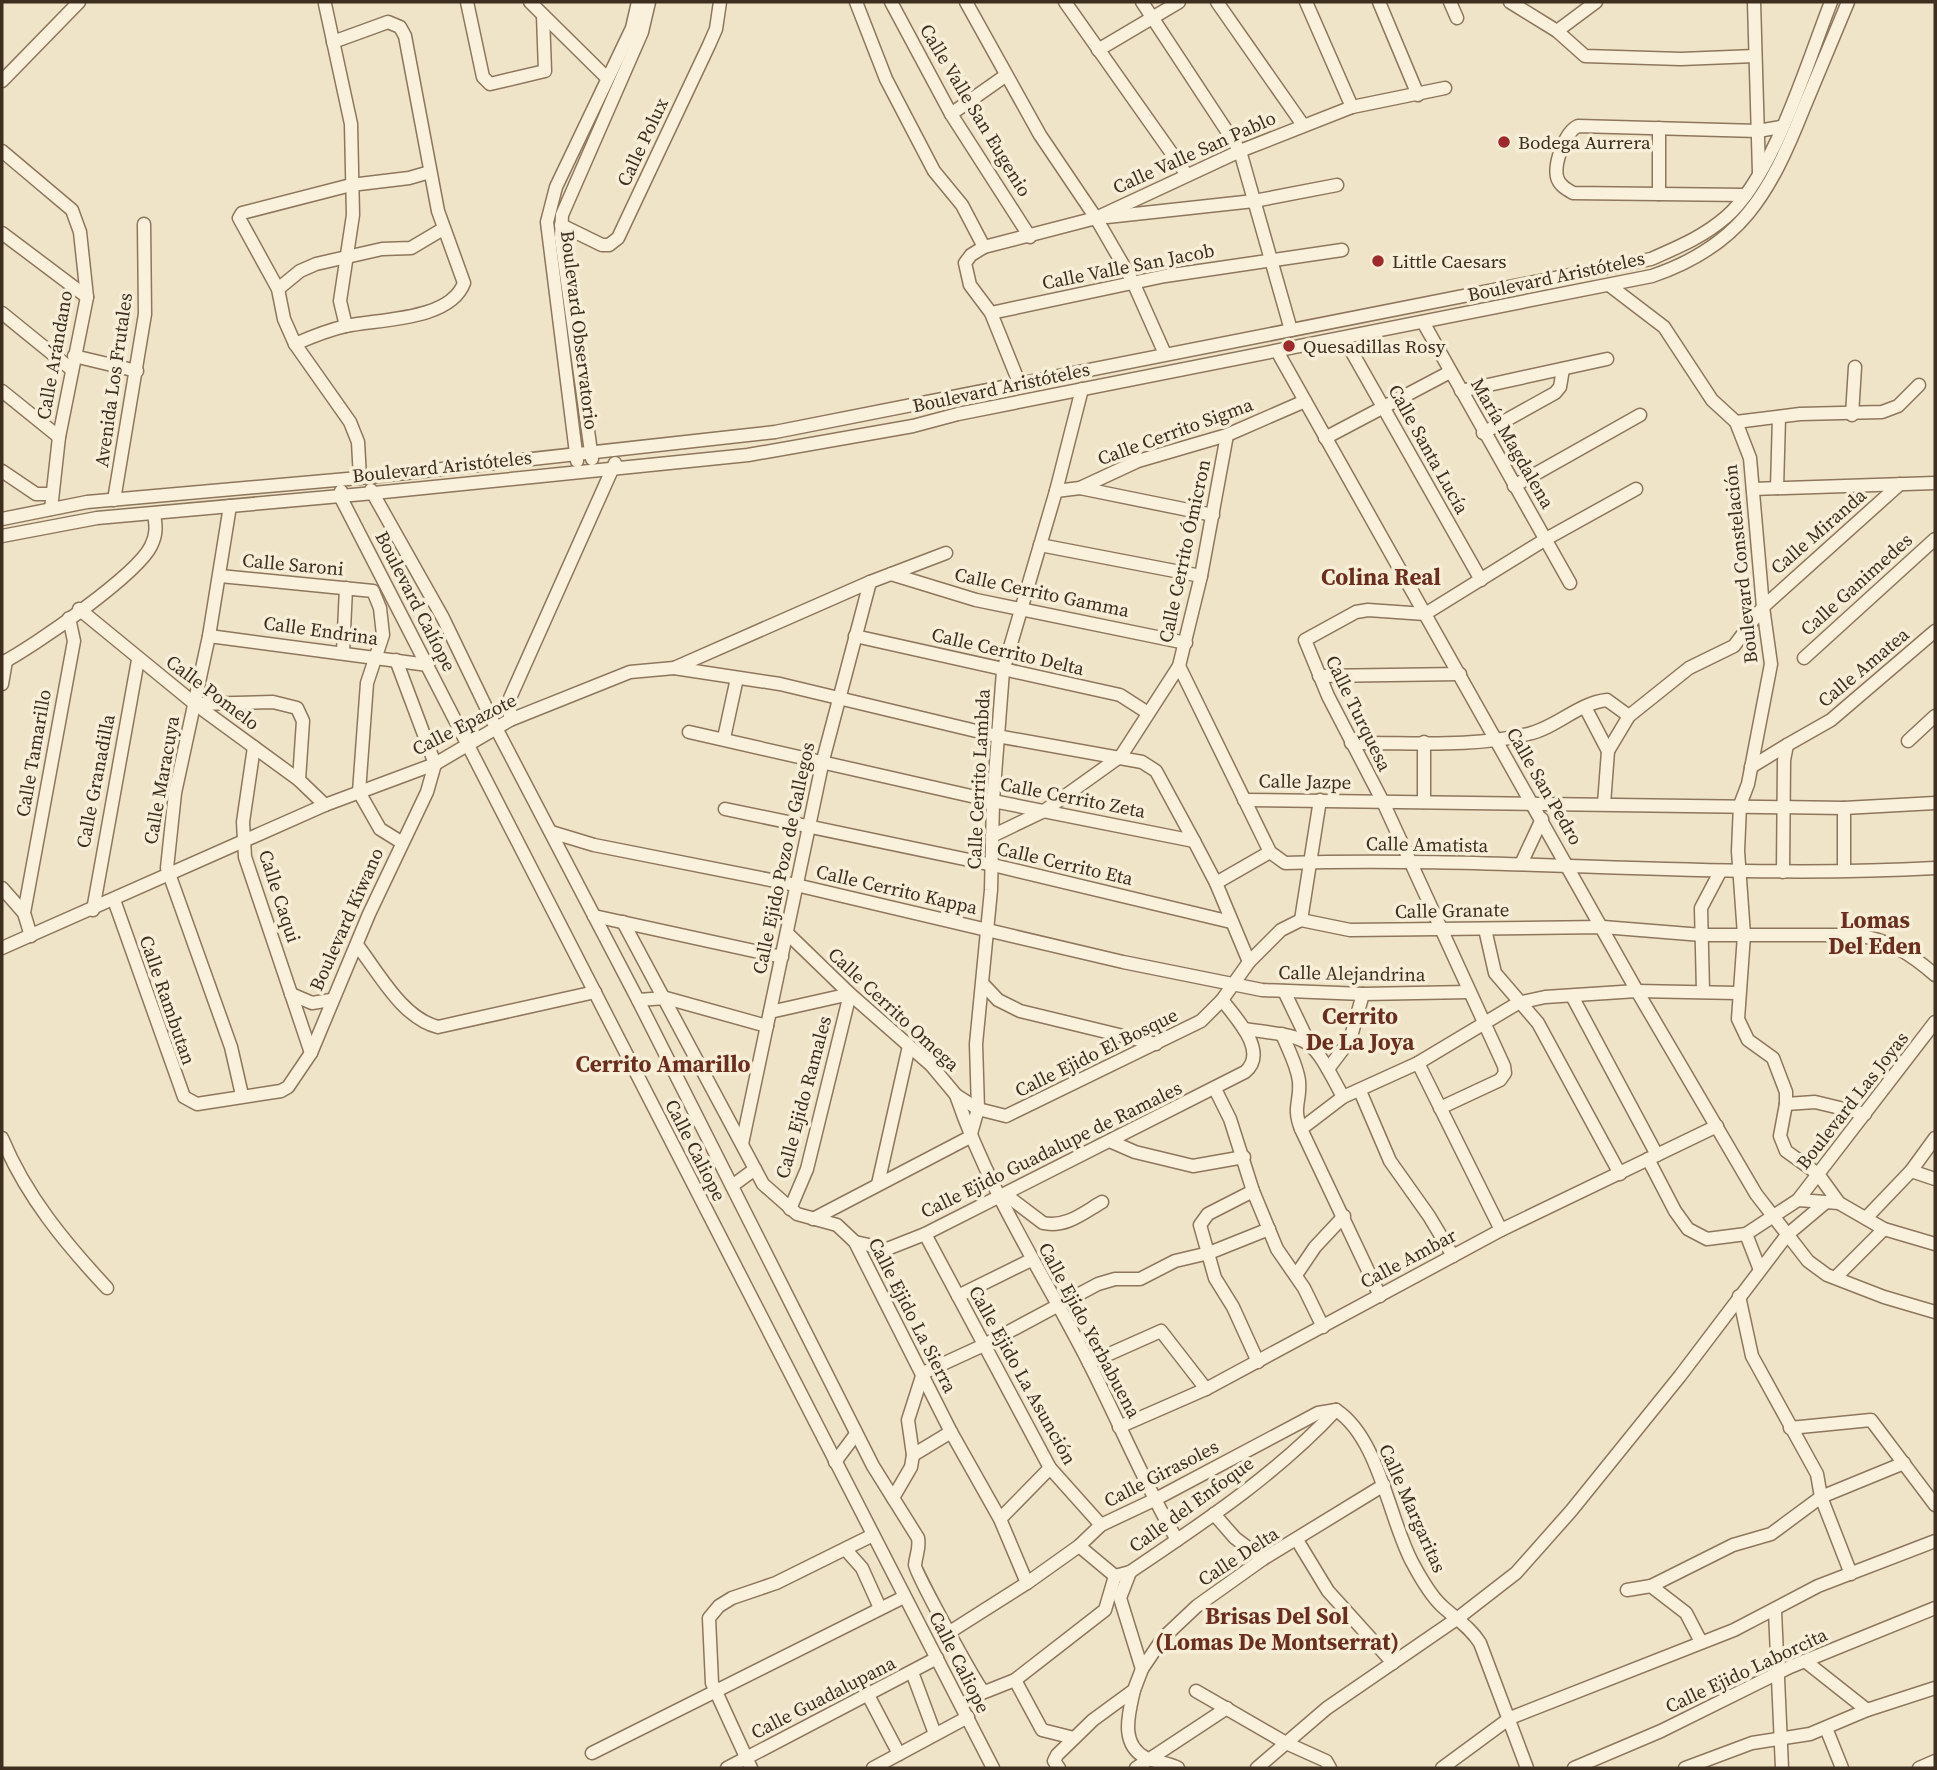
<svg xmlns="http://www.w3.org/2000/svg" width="1937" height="1770" viewBox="0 0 1937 1770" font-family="'Source Serif 4',serif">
<rect width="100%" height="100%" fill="#f0e4c8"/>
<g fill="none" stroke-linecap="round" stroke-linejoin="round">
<defs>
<g id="minor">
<path d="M467,2L483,77L490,84L545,71L543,16"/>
<path d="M530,2L607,78"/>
<path d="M856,2L886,79L934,171L962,205L984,247"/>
<path d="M891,2L951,114L1030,237"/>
<path d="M966,2L1040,135L1096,218L1133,282L1165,354"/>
<path d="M1065,2L1187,175"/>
<path d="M1142,2L1240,151L1291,330"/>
<path d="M1217,2L1303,125"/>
<path d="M1306,2L1352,107"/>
<path d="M1379,2L1418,95"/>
<path d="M1450,2L1457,18"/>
<path d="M1510,2L1557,31L1585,56L1681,59L1755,56"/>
<path d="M1754,2L1759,173"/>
<path d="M325,4L351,124L353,215L340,301L346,326"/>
<path d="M1557,31L1596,2"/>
<path d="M1098,50L1179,2"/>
<path d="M2,81L79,2"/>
<path d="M951,114L1005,76"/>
<path d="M2,151L72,210L80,232L87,297L59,437L51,509"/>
<path d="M1659,194V128"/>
<path d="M1746,195L1573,193C1566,189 1559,185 1557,177C1554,163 1565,132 1578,126L1758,131L1781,127"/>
<path d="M1107,217L1254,201L1337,185"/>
<path d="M561,225L602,245H609L618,238L709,45L716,29L720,2"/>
<path d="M2,233L87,297"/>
<path d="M1609,285L1664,327L1712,400L1736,422L1800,414L1882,412L1898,406L1919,385"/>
<path d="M278,289L300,271L316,264L382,249L411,248L443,229"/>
<path d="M2,313L71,369"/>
<path d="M991,313L1165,276L1342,250"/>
<path d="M1423,322L1570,583"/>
<path d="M1344,338L1481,580"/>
<path d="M295,344C311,337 328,330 346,326C378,319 450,321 464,283L438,211L405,36L400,27L388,22L333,42"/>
<path d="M1277,351L1637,991L1756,1194L1808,1261L1827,1275L1884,1297L1935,1312"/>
<path d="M74,356L137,371"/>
<path d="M1020,385L991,313L970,285L965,263L971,255L984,247L1096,218L1240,151L1352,107L1445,88"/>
<path d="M2,391L59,437"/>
<path d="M1461,391L1607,359"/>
<path d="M1852,415L1855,367"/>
<path d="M1736,422L1750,458L1763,607L1771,664L1748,784L1740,805L1738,851L1744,935L1738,1019L1748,1040L1773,1058L1786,1092V1104L1815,1102L1865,1114"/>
<path d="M1483,433L1555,393L1560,387L1563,369"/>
<path d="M1325,438L1450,372"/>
<path d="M592,459L561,238L562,215L642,32L649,2"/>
<path d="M577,461L547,222L556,187L632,28L638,2"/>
<path d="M2,471L36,494H50"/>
<path d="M360,478L358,442L350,422L295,344L284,319L278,289L239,218L242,213L351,185L409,178L430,172"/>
<path d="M1514,486L1640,415"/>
<path d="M1080,488L1213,515"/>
<path d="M1777,488L1779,417"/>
<path d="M1753,489L1935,483"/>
<path d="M371,490L443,618L496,728L638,1000L873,1466L918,1538C920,1549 916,1554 915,1565C915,1572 975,1682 983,1691"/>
<path d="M341,491L340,496L377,568L993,1768"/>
<path d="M1056,491L1080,488L1138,461L1227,435L1305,401"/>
<path d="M114,500L145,314L144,224"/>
<path d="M230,506L209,636L175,793L167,868L231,1047L242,1095"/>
<path d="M2,519L87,502L370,477L775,432L1651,259C1678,247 1703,237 1726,217C1774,175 1807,63 1831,2"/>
<path d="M2,536L97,518L374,493L748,455L913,426L958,414L1652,276C1741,246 1770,193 1803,110C1818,74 1833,38 1848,2"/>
<path d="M1040,545L1201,576"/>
<path d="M891,574L976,600L1186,643"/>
<path d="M220,576L373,591L380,608L383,635L367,683L359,792L380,829L401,842"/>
<path d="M79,609L195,704L299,780L325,805"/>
<path d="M209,636L428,665"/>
<path d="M855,636L1120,695L1148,713"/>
<path d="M343,652L346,588"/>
<path d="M1804,658L1935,539"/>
<path d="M2,663C33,647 137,575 151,546C157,534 156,526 154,514"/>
<path d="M1179,666L1270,852L1285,863C1502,856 1719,880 1935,868"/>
<path d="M674,668L780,684L997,736L1142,762L1156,771L1194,841L1216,883L1249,962"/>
<path d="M1319,676L1460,674"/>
<path d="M2,684L6,661"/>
<path d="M195,704L273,702L297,708L303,721L299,780"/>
<path d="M1585,707L1608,751L1604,804"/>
<path d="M510,720V698L615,463"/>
<path d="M689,732L993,801L1194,841"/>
<path d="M724,738L737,678"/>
<path d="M1908,741L1935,716"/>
<path d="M1424,742V802"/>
<path d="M1351,743C1409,742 1472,748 1528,734C1556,728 1578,703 1607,700L1629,716"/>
<path d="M254,747L243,822L245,857L311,1053"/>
<path d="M1608,751L1629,716L1689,668L1734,646L1763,607L1900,484"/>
<path d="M1751,767L1787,745"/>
<path d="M1244,800L1844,808L1935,803"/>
<path d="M725,809L993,865L1231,922"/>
<path d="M551,832L594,845L796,885L1123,962L1262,990L1363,994L1469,992"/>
<path d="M992,836L1044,811L1121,756L1179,666L1201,576L1227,435"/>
<path d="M1521,864L1542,819"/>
<path d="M1844,869V808"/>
<path d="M1783,872L1784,760L1787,745L1831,720L1935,631"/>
<path d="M1216,883L1270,852"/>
<path d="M2,888L24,913"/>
<path d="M114,900L184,1097L197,1104L281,1091L288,1087L311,1053L369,914L427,792L435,764L396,660"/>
<path d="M93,910L138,660"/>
<path d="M594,916L782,957"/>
<path d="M1301,920L1320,800"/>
<path d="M623,922L763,1184L797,1214L837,1225L855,1242L951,1432L1000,1519L1027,1583"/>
<path d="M1485,929L1495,973L1538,1023L1620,1174"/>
<path d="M787,933L850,994L931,1065L956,1095L978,1109L1006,1116L1201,1021L1222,1000L1249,962L1281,930L1301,920L1350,930L1603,927L1702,935H1855C1888,939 1911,954 1935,975"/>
<path d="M31,936L24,913L74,641L69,618"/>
<path d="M357,945C379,973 402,1018 438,1027L595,992"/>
<path d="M2,948L325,805L435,764L510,720L630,672L674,668L870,582L946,553"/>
<path d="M983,984L998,1000L1020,1011L1156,1044"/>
<path d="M1284,991L1308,1041"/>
<path d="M1703,991L1701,908L1720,872"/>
<path d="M291,994L312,1003L331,1000"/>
<path d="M1572,996L1657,1155"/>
<path d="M638,1000L666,998L767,1026"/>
<path d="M770,1012L850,994L807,1169L790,1209"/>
<path d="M1244,1029C1313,1038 1310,1035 1343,1097"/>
<path d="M1282,1034C1288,1049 1297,1065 1299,1081C1301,1102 1292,1106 1301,1129"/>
<path d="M1418,1063L1501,1230"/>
<path d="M1328,1069L1350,1040L1363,994"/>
<path d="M1215,1089L1230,1119L1253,1191L1277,1249L1304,1288L1323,1327"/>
<path d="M1360,1091L1390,1161L1429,1216L1453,1256"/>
<path d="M956,1095C989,1192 1043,1273 1089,1363C1119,1422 1144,1483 1177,1540"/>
<path d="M1786,1104L1780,1136L1786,1151L1818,1174L1839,1203"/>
<path d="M1440,1108L1500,1080L1505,1073L1504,1066L1383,802L1328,696L1305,640L1356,612L1368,610L1425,614L1546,539L1636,489"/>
<path d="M970,1137L978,1109L976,1044L991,890L993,801L1003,671L1056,491L1082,389"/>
<path d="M2,1138C26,1196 65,1243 107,1288"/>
<path d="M1112,1142L1135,1152L1193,1166L1244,1157"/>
<path d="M742,1144L823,760L870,582"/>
<path d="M1648,1159L1675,1211L1688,1229L1707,1239L1746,1234L1798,1200L1935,1022"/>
<path d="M1911,1171L1935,1179"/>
<path d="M878,1184L909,1046"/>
<path d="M732,1186L755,1169"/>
<path d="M1253,1191L1208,1214L1200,1225L1215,1278L1233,1307L1258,1362"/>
<path d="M1006,1195L1043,1223C1066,1228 1083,1213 1102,1202"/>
<path d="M1798,1200L1839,1203L1884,1229L1935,1244"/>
<path d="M1866,1218L1911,1171L1935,1138"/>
<path d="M813,1219L970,1137"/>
<path d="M925,1234L1050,1468L1101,1525"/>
<path d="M1746,1234L1760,1270"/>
<path d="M855,1242L887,1249L925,1234L1245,1072C1269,1052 1236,1018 1222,1000"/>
<path d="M1296,1275L1315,1247L1344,1216"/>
<path d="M1836,1277L1884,1229"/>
<path d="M958,1296L1031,1260"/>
<path d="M1380,1296L1301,1129L1343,1097L1418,1063L1518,1003L1545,997L1637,991L1737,993"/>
<path d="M1739,1296L1752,1356L1817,1474L1821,1497L1851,1574"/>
<path d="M1089,1363L1161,1331L1206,1389"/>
<path d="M1336,1410C1379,1438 1389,1519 1412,1562C1420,1577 1430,1595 1442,1606C1456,1619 1470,1627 1480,1643L1527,1768"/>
<path d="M1119,1427L1206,1389L1501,1230L1717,1126"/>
<path d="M1790,1428L1871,1420L1935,1505"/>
<path d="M913,1455L951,1432"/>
<path d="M835,1462L856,1434"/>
<path d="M893,1498L911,1467L913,1455L908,1420L923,1373L984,1345L1098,1284L1115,1279H1140L1175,1261L1209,1253L1269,1229"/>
<path d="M1214,1514L1235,1538L1263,1559"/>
<path d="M1000,1519L1050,1468"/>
<path d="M1297,1540L1328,1591L1393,1663"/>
<path d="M1079,1546L1115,1576"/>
<path d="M846,1550L862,1568L880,1608"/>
<path d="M1130,1572L1120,1598L1142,1669"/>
<path d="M1651,1586L1686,1613L1701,1642"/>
<path d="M1627,1590L1651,1586L1733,1545L1771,1534L1821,1497L1904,1463"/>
<path d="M1775,1611L1782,1768"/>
<path d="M945,1635L1027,1583L1079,1546L1101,1525L1154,1500L1318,1413L1336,1410"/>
<path d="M1805,1661L1867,1710"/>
<path d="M912,1672L935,1734"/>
<path d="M1015,1680L1042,1730L1074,1738"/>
<path d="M1134,1690C1129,1713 1119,1744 1146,1758C1156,1763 1168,1762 1178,1768"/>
<path d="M1196,1691L1286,1743L1326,1761L1330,1768"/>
<path d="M868,1695L899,1754"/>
<path d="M972,1697L1015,1680L1105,1610L1115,1576L1130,1572C1201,1524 1277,1474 1336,1410"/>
<path d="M1826,1728L1842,1768"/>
<path d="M592,1753L904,1597"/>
<path d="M727,1768L937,1658"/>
<path d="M751,1768L712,1683L709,1618L719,1606L732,1598L776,1583L873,1535"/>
<path d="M873,1768L968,1717"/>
<path d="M1059,1768L1054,1761L1057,1755L1093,1720L1134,1690L1142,1669L1163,1638L1197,1606L1263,1559L1384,1485"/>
<path d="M1136,1768L1227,1708"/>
<path d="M1257,1768L1327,1708L1458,1618L1516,1573L1571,1511L1680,1376L1787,1235L1825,1203"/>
<path d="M1442,1768L1510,1718L1734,1630L1818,1586L1935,1541"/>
<path d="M1574,1768L1661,1731L1790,1667L1935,1608"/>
<path d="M1685,1768L1752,1743L1810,1734L1867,1710L1935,1688"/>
<path d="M1919,1768L1935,1761"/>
</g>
</defs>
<use href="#minor" stroke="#8d765c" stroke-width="15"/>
<use href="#minor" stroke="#faf1dc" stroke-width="12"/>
</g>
<g fill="#9e2a2b" stroke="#f7eed8" stroke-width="2.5">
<circle cx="1504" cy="142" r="7"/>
<circle cx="1378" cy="261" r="7"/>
<circle cx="1289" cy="346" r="7"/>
</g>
<g text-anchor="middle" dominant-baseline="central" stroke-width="7" stroke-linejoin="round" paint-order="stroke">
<g font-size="19" fill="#3d2e20" stroke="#f7eed8">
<text transform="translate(976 110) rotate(59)">Calle Valle San Eugenio</text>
<text transform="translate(642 142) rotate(-65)">Calle Polux</text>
<text transform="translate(1194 152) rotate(-24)">Calle Valle San Pablo</text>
<text transform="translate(1128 266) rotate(-11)">Calle Valle San Jacob</text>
<text transform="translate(1556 276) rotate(-12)">Boulevard Aristóteles</text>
<text transform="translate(580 330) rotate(83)">Boulevard Observatorio</text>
<text transform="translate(54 355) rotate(-80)">Calle Arándano</text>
<text transform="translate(113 380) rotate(-82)">Avenida Los Frutales</text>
<text transform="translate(1001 387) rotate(-12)">Boulevard Aristóteles</text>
<text transform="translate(1175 431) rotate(-20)">Calle Cerrito Sigma</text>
<text transform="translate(1513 443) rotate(60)">María Magdalena</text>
<text transform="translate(1429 449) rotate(61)">Calle Santa Lucía</text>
<text transform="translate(442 466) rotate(-6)">Boulevard Aristóteles</text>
<text transform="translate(1818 531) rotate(-41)">Calle Miranda</text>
<text transform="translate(1184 551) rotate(-78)">Calle Cerrito Ómicron</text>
<text transform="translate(293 564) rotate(5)">Calle Saroni</text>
<text transform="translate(1740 564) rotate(-96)">Boulevard Constelación</text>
<text transform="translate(1856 584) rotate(-42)">Calle Ganimedes</text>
<text transform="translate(1042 592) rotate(12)">Calle Cerrito Gamma</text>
<text transform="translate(416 601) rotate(63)">Boulevard Calíope</text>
<text transform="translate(321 630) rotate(8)">Calle Endrina</text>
<text transform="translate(1008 651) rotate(13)">Calle Cerrito Delta</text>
<text transform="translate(1863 667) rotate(-40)">Calle Amatea</text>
<text transform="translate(213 692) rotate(37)">Calle Pomelo</text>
<text transform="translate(1359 713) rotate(64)">Calle Turquesa</text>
<text transform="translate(464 724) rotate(-27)">Calle Epazote</text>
<text transform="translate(33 753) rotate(-80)">Calle Tamarillo</text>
<text transform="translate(978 779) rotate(-87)">Calle Cerrito Lambda</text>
<text transform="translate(161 780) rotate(-80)">Calle Maracuya</text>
<text transform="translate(95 781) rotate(-79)">Calle Granadilla</text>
<text transform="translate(1305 781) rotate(1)">Calle Jazpe</text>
<text transform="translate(1545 786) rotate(60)">Calle San Pedro</text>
<text transform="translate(1073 797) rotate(11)">Calle Cerrito Zeta</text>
<text transform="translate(1427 844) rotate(1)">Calle Amatista</text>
<text transform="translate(783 858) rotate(-78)">Calle Ejido Pozo de Gallegos</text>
<text transform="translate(1065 863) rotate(13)">Calle Cerrito Eta</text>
<text transform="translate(897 889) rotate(13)">Calle Cerrito Kappa</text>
<text transform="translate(280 896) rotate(72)">Calle Caqui</text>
<text transform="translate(1452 910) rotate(-1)">Calle Granate</text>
<text transform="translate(346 919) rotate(-66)">Boulevard Kiwano</text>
<text transform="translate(1352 973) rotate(1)">Calle Alejandrina</text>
<text transform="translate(168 1000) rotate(71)">Calle Rambutan</text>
<text transform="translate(894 1009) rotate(43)">Calle Cerrito Omega</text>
<text transform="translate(1096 1052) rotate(-26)">Calle Ejido El Bosque</text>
<text transform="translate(803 1097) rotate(-75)">Calle Ejido Ramales</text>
<text transform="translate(1852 1100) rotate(-52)">Boulevard Las Joyas</text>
<text transform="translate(1051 1149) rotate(-26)">Calle Ejido Guadalupe de Ramales</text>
<text transform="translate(696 1150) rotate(63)">Calle Caliope</text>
<text transform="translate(1408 1258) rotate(-28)">Calle Ambar</text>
<text transform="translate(913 1315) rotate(63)">Calle Ejido La Sierra</text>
<text transform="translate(1090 1330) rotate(62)">Calle Ejido Yerbabuena</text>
<text transform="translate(1023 1375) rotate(61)">Calle Ejido La Asunción</text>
<text transform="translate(1161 1473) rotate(-27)">Calle Girasoles</text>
<text transform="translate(1191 1504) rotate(-36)">Calle del Enfoque</text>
<text transform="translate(1413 1508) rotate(66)">Calle Margaritas</text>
<text transform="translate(1238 1556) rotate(-33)">Calle Delta</text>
<text transform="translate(960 1662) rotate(63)">Calle Caliope</text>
<text transform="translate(1746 1670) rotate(-25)">Calle Ejido Laborcita</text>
<text transform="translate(823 1697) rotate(-27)">Calle Guadalupana</text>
</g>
<g font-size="19" fill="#3d2e20" stroke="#f7eed8" text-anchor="start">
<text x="1518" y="142">Bodega Aurrera</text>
<text x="1392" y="261">Little Caesars</text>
<text x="1303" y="346">Quesadillas Rosy</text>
</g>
<g font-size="23" font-weight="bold" fill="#6b2e1e" stroke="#f7eed8">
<text x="1381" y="577">Colina Real</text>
<text x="1875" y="920">Lomas<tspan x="1875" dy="26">Del Eden</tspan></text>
<text x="1360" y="1016">Cerrito<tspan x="1360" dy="26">De La Joya</tspan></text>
<text x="663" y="1064">Cerrito Amarillo</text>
<text x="1277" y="1616">Brisas Del Sol<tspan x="1277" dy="26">(Lomas De Montserrat)</tspan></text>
</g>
</g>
<rect width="1937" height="1770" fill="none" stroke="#3d2e20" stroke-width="7"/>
</svg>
